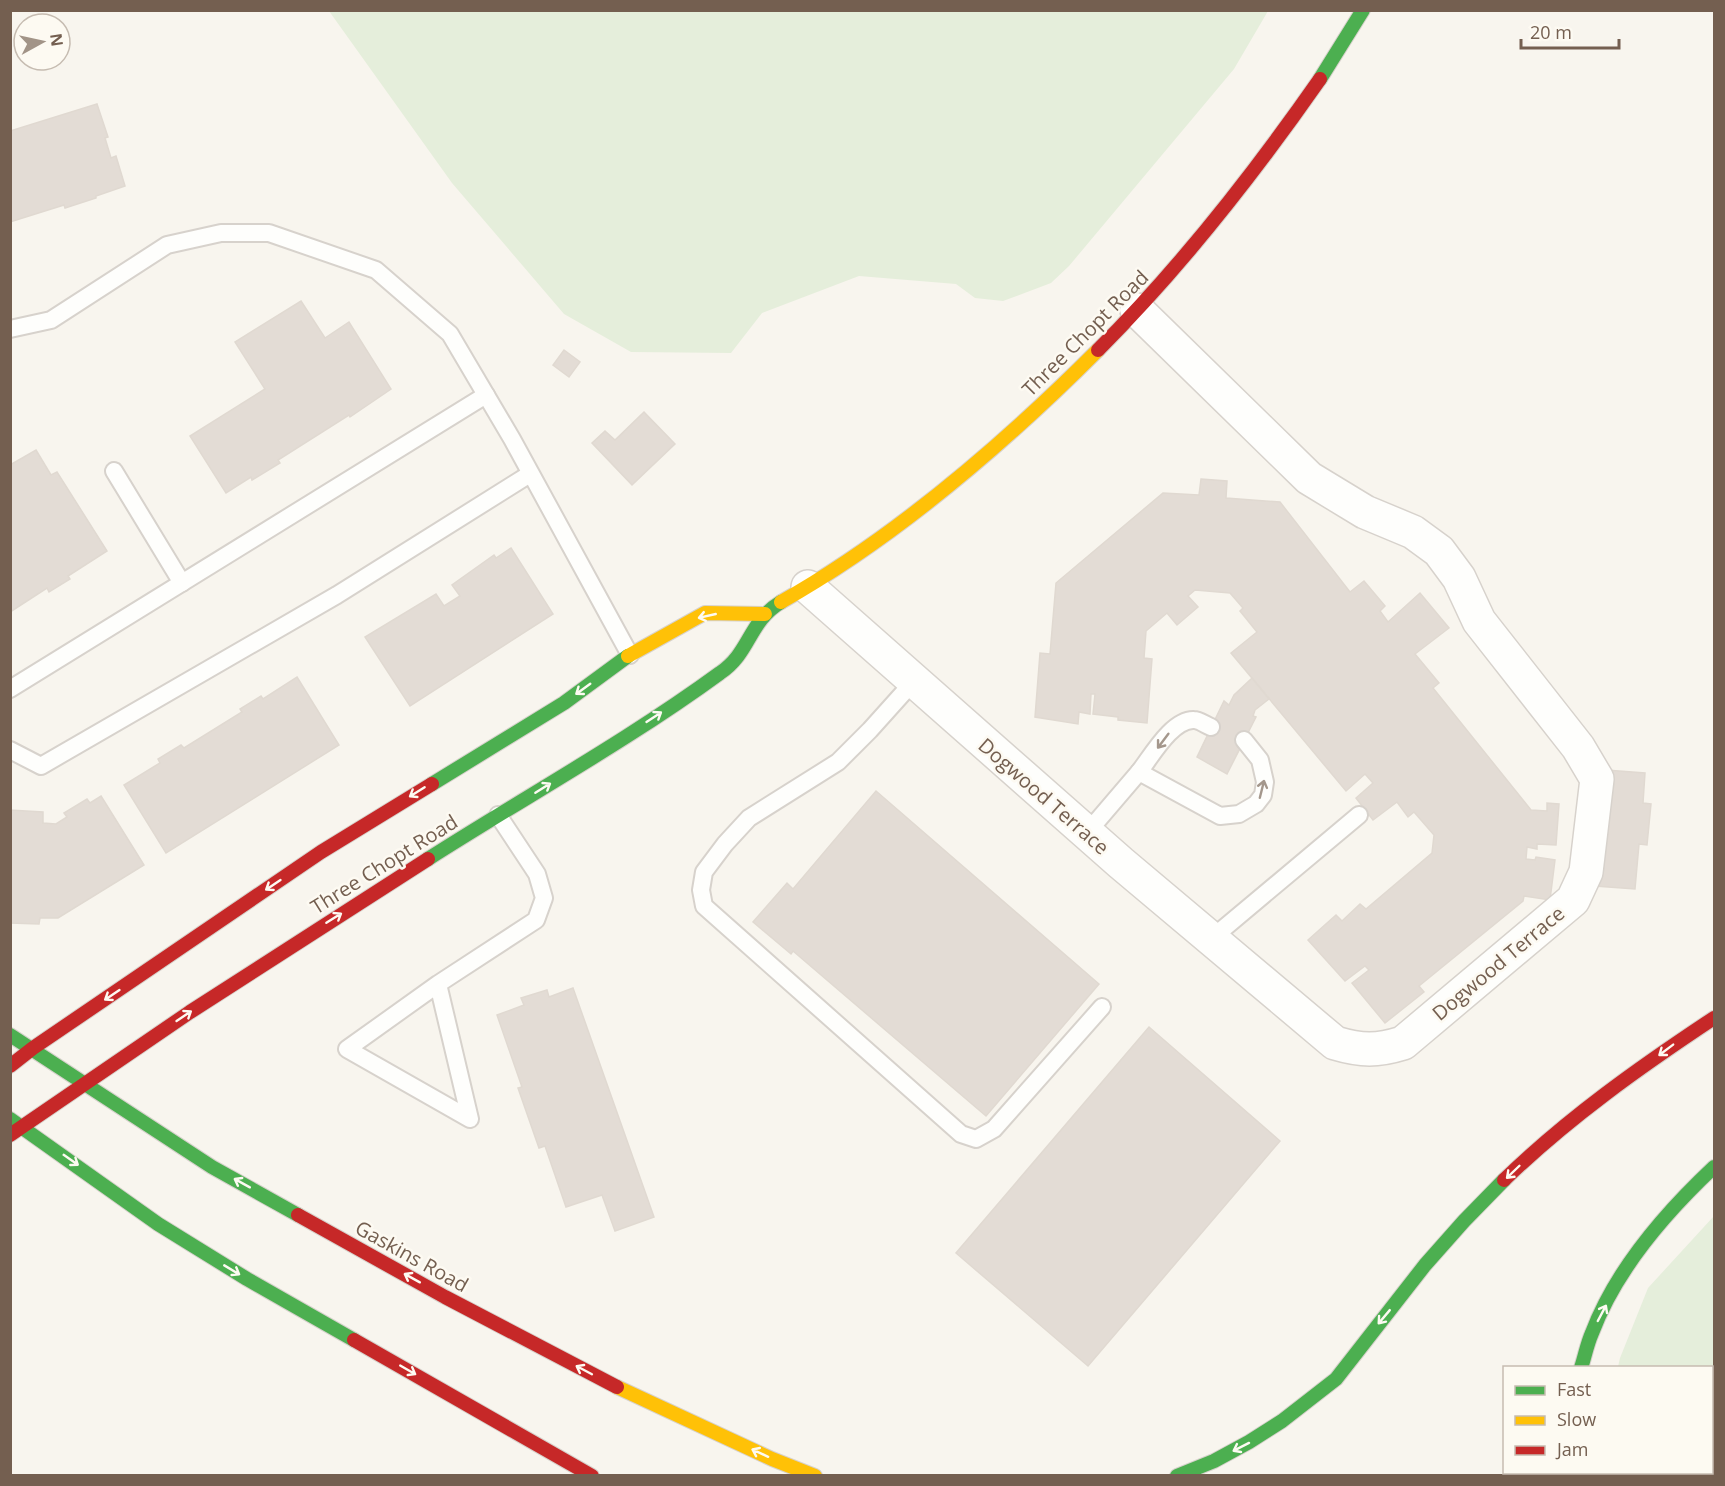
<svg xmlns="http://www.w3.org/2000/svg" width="1725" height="1486" viewBox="0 0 1725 1486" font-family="'Open Sans',sans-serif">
<rect width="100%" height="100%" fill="#f8f5ee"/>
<g fill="#e5eedb">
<path d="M329,11H1268L1234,69L1069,266L1051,283L1003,301L975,298L956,284L859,276L762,313L731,353L631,352L564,314L452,183Z"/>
<path d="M1714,1216V1475H1613V1472H1712V1368L1618,1367L1620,1358L1648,1288Z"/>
</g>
<g fill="#e3dcd5" stroke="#e0d9d1" stroke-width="1.5">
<path d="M97,104L108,137L105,138L111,158L116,156L125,186L96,196V198L65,208L64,205L10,222V131Z"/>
<path d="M301,301L325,338L349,322L391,389L350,417L349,415L278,460L280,463L252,480L251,477L226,493L190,436L265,389L235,342Z"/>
<path d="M564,350L580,362L569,377L553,365Z"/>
<path d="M644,412L675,444L632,485L592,443L605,431L615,440Z"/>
<path d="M36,450L51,475L57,472L107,551L68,576L70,579L49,592L47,588L10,612V465Z"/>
<path d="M1201,479L1227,481L1226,498L1280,502L1350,592L1364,581L1385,606L1380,611L1388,622L1420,593L1449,628L1415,654L1439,683L1433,688L1531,810L1547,811V803L1559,804L1556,845L1537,844V849L1527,847L1526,859L1535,860L1536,857L1555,860L1550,900L1524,896L1523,901L1419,986L1424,992L1385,1023L1352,983L1369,970L1365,966L1345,981L1308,940L1336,915L1342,921L1360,904L1366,909L1432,853L1434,835L1414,812L1408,817L1397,802L1373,820L1356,798L1373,783L1365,774L1346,791L1231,653L1257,632L1240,611L1243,608L1230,593L1195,590L1188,596L1198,607L1177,625L1167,613L1146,631L1144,658L1152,659L1147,723L1118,720V717L1093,714L1095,694H1091L1090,714L1079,712L1078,724L1035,717L1040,653L1050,654L1056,583L1163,493L1199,495Z"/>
<path d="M511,548L553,614L410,706L365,637L436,594L444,606L460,596L452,585L494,555L496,558Z"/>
<path d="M297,677L339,745L166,853L124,785L160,763L158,759L181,745L184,748L242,712L240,709L261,696L263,699Z"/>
<path d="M1252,678L1269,699L1255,710L1253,716L1256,717L1227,774L1197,757L1224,701L1229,705L1234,695Z"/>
<path d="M1606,770L1645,773L1643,803L1651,804L1647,845L1639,844L1635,889L1595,886Z"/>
<path d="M876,791L1099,984L986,1116L793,951L791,954L753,922L787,883L793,889Z"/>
<path d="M101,796L144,865L58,918H40L39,924L10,923V810L43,812V823L56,824L67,817L64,813L87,799L90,803Z"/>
<path d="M573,988L654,1217L615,1231L602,1195L566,1207L545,1146L539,1148L518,1088L522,1087L497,1015L524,1005L521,998L547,990L549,997Z"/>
<path d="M1149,1027L1280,1141L1088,1366L956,1253Z"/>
</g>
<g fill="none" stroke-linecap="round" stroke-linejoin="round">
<defs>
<g id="lane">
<path d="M10,329L51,320L167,245L221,233H269L376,270L450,334L512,439L630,655"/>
<path d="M114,471L182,583"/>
<path d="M914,681L870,730L838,762L749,818L725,844L704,872L701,890L704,906L961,1134L976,1139L994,1129L1102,1007"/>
<path d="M10,689L486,395"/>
<path d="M1211,727C1206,725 1199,720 1194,720C1172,719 1151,757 1139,772L1220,816L1239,814L1256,804L1263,795L1265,782L1260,760L1244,740"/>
<path d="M10,750L41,766L337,595L530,474"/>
<path d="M1086,834L1139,772"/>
<path d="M1211,939L1359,815"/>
<path d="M438,984L470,1119L347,1049L438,984L536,920L544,898L537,874L498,815"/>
</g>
<path id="street" d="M808,587L1121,863L1335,1043C1362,1051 1377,1051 1403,1043L1573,900L1586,872L1597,779L1578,747L1479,621L1459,578L1439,551L1413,532L1365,512L1309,478L1137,310"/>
<g id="fast">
<path d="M1320,79L1363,10"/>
<path d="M432,784L564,703L628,656"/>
<path d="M428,859C525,797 627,741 720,673C751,652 748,622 781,602"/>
<path d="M10,1035L212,1167L298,1215"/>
<path d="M10,1119L158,1224L247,1279L354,1340"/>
<path d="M1581,1368C1585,1356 1587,1344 1592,1333C1616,1269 1665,1213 1714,1167"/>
<path d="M1177,1476L1214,1461L1249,1442L1282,1421L1336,1379L1425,1265L1464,1221L1504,1180"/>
</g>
<g id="slow">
<path d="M781,602C896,537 1004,444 1098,350"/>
<path d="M628,656L705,613L765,614"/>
<path d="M617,1387L772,1459L815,1476"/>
</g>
<g id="jam">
<path d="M1098,350C1181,267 1253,175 1320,79"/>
<path d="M10,1066L33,1048L321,852L432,784"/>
<path d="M10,1135L190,1012L428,859"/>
<path d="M1504,1180C1568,1118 1640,1067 1714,1018"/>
<path d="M298,1215L445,1297L617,1387"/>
<path d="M354,1340L592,1476"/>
<path d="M1567,1472V1476"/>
</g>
</defs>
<use href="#lane" stroke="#d7d2cc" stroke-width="20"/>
<use href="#street" stroke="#d7d2cc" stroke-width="36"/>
<use href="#fast" stroke="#d7d2cc" stroke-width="16"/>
<use href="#slow" stroke="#d7d2cc" stroke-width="16"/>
<use href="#jam" stroke="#d7d2cc" stroke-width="16"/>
<use href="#lane" stroke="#fefefc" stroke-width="16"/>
<use href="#street" stroke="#fefefc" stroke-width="33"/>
<use href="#fast" stroke="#4caf50" stroke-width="14"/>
<use href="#slow" stroke="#ffc107" stroke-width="14"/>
<use href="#jam" stroke="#c62828" stroke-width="14"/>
</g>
<defs><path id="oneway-shaft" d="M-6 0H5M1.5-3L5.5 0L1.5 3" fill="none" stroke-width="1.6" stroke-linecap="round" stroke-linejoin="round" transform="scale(1.5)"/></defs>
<g stroke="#fdfaf2">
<use href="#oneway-shaft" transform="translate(707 616) rotate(167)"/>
<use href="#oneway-shaft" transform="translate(583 689) rotate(144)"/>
<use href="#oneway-shaft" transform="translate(654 717) rotate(-33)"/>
<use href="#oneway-shaft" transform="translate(543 788) rotate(-32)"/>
<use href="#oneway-shaft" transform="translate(417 792) rotate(148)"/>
<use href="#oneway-shaft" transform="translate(273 885) rotate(146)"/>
<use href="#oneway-shaft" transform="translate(334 918) rotate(-32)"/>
<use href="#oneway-shaft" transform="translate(112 995) rotate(146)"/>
<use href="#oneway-shaft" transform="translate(184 1016) rotate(-34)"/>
<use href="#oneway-shaft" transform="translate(1666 1050) rotate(143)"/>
<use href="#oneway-shaft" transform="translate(71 1160) rotate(35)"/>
<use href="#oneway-shaft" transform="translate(1513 1172) rotate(136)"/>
<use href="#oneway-shaft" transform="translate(242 1183) rotate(-151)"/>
<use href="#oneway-shaft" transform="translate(232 1270) rotate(31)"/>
<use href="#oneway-shaft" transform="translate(412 1278) rotate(-151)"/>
<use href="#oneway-shaft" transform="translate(1602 1313) rotate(-62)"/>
<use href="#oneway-shaft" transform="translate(1384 1317) rotate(130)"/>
<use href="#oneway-shaft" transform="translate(408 1370) rotate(30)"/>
<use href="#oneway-shaft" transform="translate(584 1370) rotate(-152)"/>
<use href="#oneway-shaft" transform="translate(1241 1447) rotate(153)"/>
<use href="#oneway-shaft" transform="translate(760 1453) rotate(-155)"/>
</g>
<g stroke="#a4978c">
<use href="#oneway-shaft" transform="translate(1163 741) rotate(127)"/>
<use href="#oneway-shaft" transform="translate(1262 789) rotate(-76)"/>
</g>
<g text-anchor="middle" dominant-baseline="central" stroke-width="5" stroke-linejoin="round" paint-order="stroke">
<g font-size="20" fill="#745f50" stroke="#fdfaf2">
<text transform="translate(1085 333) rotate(-45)">Three Chopt Road</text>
<text transform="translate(1044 796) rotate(41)">Dogwood Terrace</text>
<text transform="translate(384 864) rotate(-32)">Three Chopt Road</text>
<text transform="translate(1498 963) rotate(-40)">Dogwood Terrace</text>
<text transform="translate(412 1256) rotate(29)">Gaskins Road</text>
</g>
</g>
<rect width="1725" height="1486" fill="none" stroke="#745f50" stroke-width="24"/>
<rect x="1503" y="1366" width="210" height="108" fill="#fdfaf2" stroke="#c6bcb1" stroke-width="1.5"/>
<rect x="1515" y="1386" width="30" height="9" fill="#4caf50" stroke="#c6bcb1" stroke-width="1.5"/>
<text x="1557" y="1396" font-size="18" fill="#745f50">Fast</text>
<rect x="1515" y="1416" width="30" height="9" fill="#ffc107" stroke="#c6bcb1" stroke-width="1.5"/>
<text x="1557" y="1426" font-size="18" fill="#745f50">Slow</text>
<rect x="1515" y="1446" width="30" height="9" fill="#c62828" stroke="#c6bcb1" stroke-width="1.5"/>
<text x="1557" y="1456" font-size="18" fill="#745f50">Jam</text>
<g transform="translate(42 42) rotate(82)"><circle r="28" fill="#fdfaf2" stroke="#c6bcb1" stroke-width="1.5"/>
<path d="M0-4.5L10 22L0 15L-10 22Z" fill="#a29487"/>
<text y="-9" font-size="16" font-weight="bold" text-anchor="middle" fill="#745f50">N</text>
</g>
<path d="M1521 39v9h98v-9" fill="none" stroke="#745f50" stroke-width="3"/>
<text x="1530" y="39" font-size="18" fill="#745f50" stroke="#fdfaf2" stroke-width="4.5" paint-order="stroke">20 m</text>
</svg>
